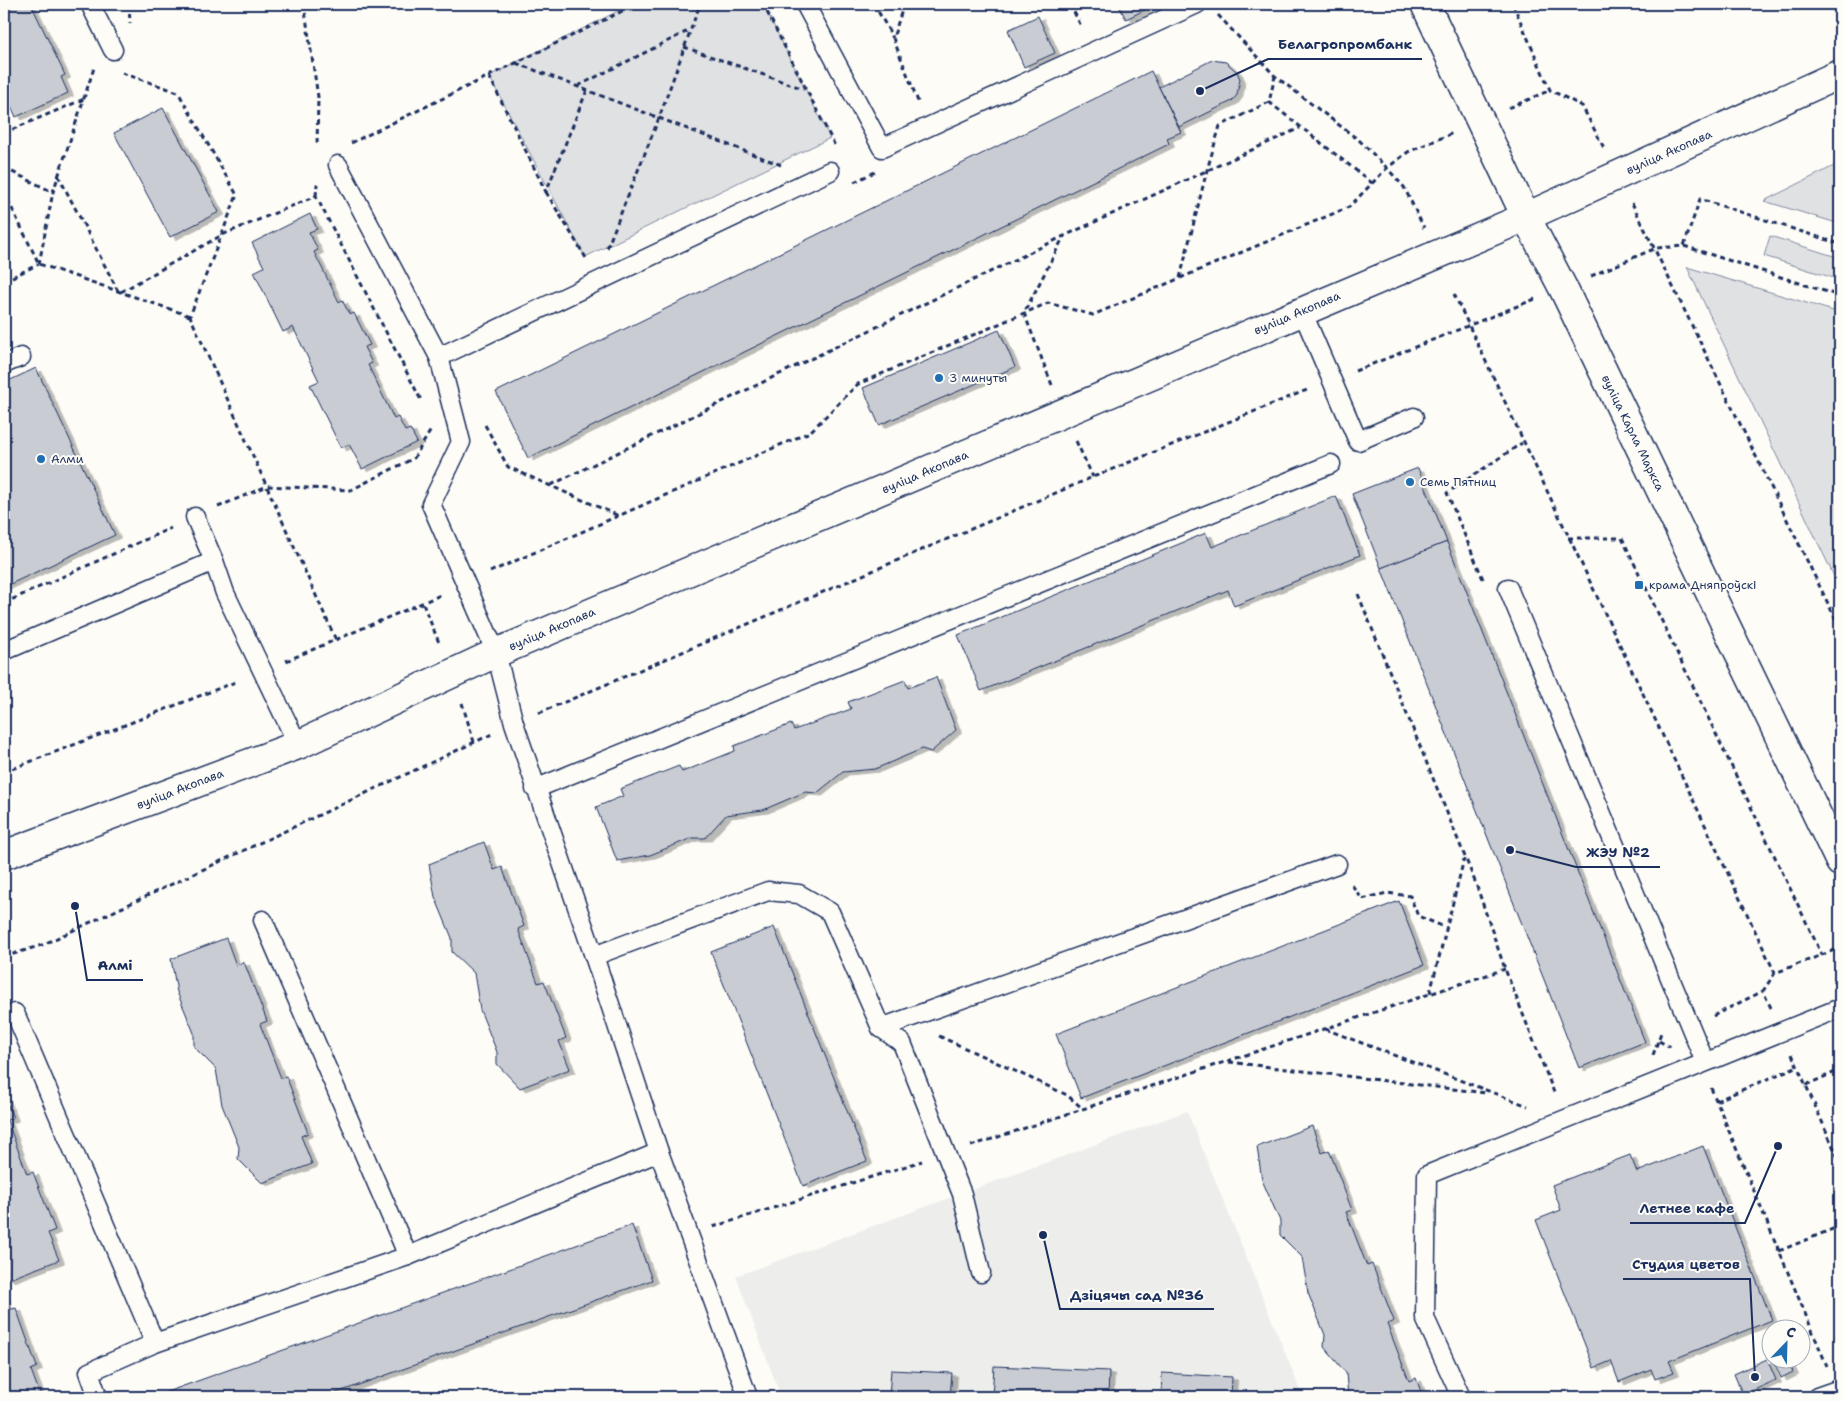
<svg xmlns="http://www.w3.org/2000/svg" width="1844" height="1401" viewBox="0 0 1844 1401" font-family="'Shantell Sans',sans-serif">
<defs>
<filter id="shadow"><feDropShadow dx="5.5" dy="3" stdDeviation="0" flood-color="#0004"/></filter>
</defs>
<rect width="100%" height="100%" fill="#fdfcf7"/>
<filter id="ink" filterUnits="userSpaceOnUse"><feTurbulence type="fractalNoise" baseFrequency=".02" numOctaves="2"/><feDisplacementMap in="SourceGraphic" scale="10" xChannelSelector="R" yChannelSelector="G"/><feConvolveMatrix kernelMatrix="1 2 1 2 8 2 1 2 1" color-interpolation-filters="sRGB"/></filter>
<g filter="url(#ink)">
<path fill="#edeeec" d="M1187,1111L1303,1397H781L736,1276Z"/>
<g fill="#e0e1e3" stroke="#7e88a0">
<path d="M632,4H763L830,138L585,257L489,76Z"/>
<path d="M1840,163V224L1764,201Z"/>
<path d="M1770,236L1840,258V280L1764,256Z"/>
<path d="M1687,267L1840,313V589Z"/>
</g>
<g fill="#c9ccd3" stroke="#1b2f5e" filter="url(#shadow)">
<path d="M4,4H31L65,75L61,77L68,93L16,117L10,104L4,106Z"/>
<path d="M1118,4H1157L1126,19Z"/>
<path d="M1038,16L1055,53L1024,67L1008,30Z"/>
<path d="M1212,60L1226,62L1237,72L1240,79L1237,95L1232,101L1179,127L1159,87Z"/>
<path d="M1151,71L1181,132L1167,138L1169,144L528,458L496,392Z"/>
<path d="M163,108L219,212L170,237L114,133Z"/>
<path d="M310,214L317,229L309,232L318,250L314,252L339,302L342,300L350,315L354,313L370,345L364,347L372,363L368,365L394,419L398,417L405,431L410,429L417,442L362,469L349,444L341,448L310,385L319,381L293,327L283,332L254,272L264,267L252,243Z"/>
<path d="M999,330L1015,367L879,425L863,388Z"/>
<path d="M36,368L115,535L4,587V383Z"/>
<path d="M1418,468L1447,542L1381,568L1352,494Z"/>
<path d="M1336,496L1360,555L1234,606L1228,590L981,691L958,635L1206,533L1212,547Z"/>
<path d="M1447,542L1645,1042L1579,1068L1381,568Z"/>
<path d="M936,677L956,730L931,752L922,749L875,769L843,772L817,793L805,792L763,810L726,815L705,838H692L650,855L617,861L596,807L623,796L620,789L679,766L682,772L735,751L734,746L791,724L794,730L851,709L848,702L905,680L908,688Z"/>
<path d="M484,842L494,870L502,867L524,926L518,929L538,983L544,981L566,1038L559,1041L570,1069L520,1088L497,1064V1052L480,1010L474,973L452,952V938L435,897L429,864Z"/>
<path d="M1399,901L1424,965L1081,1098L1056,1034Z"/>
<path d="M774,927L867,1161L803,1186L711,952Z"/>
<path d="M226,938L236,965L244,962L267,1021L260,1024L281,1078L286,1076L308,1133L301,1136L312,1164L262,1183L238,1159L239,1147L222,1105L216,1069L194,1047V1033L177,992L171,959Z"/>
<path d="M4,1095L13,1118L7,1120L27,1174L33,1172L55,1230L48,1233L59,1260L9,1279L4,1274Z"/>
<path d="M1312,1126L1322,1153L1329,1150L1352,1210L1346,1212L1367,1266L1372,1264L1394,1321L1387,1324L1409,1381L1416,1378L1423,1397H1348L1346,1373L1324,1347L1325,1335L1308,1293L1302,1257L1280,1235V1221L1262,1180L1257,1147Z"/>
<path d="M1703,1146L1772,1320L1669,1361L1674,1372L1655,1379L1651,1369L1619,1382L1611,1361L1594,1368L1536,1220L1561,1210L1552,1185L1630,1155L1637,1172Z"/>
<path d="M632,1225L652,1280L325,1397H165L164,1393Z"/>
<path d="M4,1297L8,1310L16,1308L37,1367L31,1370L41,1397H4Z"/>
<path d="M1777,1358H1787L1793,1372L1781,1378L1773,1360Z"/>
<path d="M1767,1359L1776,1380L1743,1395L1734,1374Z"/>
<path d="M994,1366L1109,1371L1108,1397H992Z"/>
<path d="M891,1370L952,1373L950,1397H889Z"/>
<path d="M1162,1373L1232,1377L1231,1397H1161Z"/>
</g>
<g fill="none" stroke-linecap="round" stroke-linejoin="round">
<defs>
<g id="lane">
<path d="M90,4L113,50"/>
<path d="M805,4L882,148L1197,4"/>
<path d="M338,165L439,357L461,442L431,504L496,653L514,723L594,956L768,891L799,894L830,912L881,1028L902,1043L962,1194L981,1273"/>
<path d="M1302,311L1358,441L1414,417"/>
<path d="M439,357L830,171"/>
<path d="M4,364L21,357"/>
<path d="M195,517L214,561"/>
<path d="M1508,588L1705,1062"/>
<path d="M4,651L214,561L225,593L298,745"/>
<path d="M535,789L1331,464"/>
<path d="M594,956L659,1152L748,1397"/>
<path d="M15,1013L155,1343"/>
<path d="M881,1028L1337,864"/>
<path d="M408,1256L659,1152"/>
<path d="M98,1397L89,1372L155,1343L408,1256L263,920"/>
<path d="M1461,1397L1425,1318L1427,1175L1840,1008"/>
<path d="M1817,1397L1840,1389"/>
</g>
<path id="street" d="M1526,217L1840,74"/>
<g id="secondary">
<path d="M1425,4L1526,217L1563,288L1840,862"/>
<path d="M4,855L298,745L496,653L1526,217"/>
</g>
</defs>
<use href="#lane" stroke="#1b2f5e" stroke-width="21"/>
<use href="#street" stroke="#1b2f5e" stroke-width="31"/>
<use href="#secondary" stroke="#1b2f5e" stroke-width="31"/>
<g stroke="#1b2f5e" stroke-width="3" stroke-dasharray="5 4" stroke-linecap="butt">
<path d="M129,4L130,23"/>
<path d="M304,4L318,97L317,147"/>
<path d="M763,4L835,146"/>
<path d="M874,4L893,38"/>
<path d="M904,4L893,38L919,104"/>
<path d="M1070,4L1082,28"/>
<path d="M1513,4L1550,90L1582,106L1604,148"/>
<path d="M1218,15L1275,76L1360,141L1387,168L1404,187L1424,228"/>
<path d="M684,47L804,89"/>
<path d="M516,63L781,165"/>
<path d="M122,73L178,92L237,195L190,316L336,640"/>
<path d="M489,76L546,192L587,90"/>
<path d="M578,86L690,30"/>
<path d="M1269,102L1372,183"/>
<path d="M1509,108L1550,90"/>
<path d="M4,133L84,99"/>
<path d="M351,143L637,4"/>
<path d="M4,168L53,192"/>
<path d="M58,175L119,293L222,235L316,196L422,402"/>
<path d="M854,182L875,172"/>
<path d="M4,192L39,264L190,316"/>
<path d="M546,192L586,258"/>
<path d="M316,196L317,184"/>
<path d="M1632,203L1840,628"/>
<path d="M1684,246L1840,296"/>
<path d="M607,248L659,118L700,4"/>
<path d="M39,264L53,192L94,68"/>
<path d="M1591,276L1656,248L1684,246L1700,199L1840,244"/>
<path d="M1180,278L1207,170L1220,126L1269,102L1275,76"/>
<path d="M4,281L39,264"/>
<path d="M1454,294L1775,973"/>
<path d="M1355,371L1535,299"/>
<path d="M1052,385L1024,313L1064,236"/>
<path d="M485,425L508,467L619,516"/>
<path d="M1076,441L1093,477"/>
<path d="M551,485L1064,236L1300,128"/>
<path d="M218,507L267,486L351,490L414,458L431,430"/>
<path d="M1568,538H1622L1822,955"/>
<path d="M490,572L810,432L858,384L1048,303L1093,315L1349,207L1387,168L1408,152L1453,133"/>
<path d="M1483,579L1447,493L1522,443"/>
<path d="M1358,594L1476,884L1505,969L1555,1095"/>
<path d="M4,603L171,528"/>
<path d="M423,604L440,645"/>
<path d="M286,661L443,594"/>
<path d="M462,703L474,742"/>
<path d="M539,713L1093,477L1307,390"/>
<path d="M4,772L238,681"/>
<path d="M1352,885L1362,899L1387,893L1410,896L1418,916L1447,928"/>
<path d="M4,957L42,945L492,734"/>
<path d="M1430,993L1464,859"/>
<path d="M1771,1008L1763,991L1775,973L1840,948"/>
<path d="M1713,1016L1763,991"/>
<path d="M1325,1029L1528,1106"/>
<path d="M939,1036L1067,1095L1082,1108"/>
<path d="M1659,1041L1670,1047"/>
<path d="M1792,1054L1840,1162"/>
<path d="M1653,1055L1662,1030"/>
<path d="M1229,1062L1486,1093"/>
<path d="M1806,1085L1840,1070"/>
<path d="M1711,1088L1827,1366"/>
<path d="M1716,1101L1798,1066"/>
<path d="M971,1146L1505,969"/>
<path d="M713,1227L922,1161"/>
<path d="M1779,1251L1840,1226"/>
</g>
<use href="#lane" stroke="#fdfcf7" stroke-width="18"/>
<use href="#street" stroke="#fdfcf7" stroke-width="28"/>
<use href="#secondary" stroke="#fdfcf7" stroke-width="28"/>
</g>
</g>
<g fill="#1f6fb2" stroke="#fdfcf7" stroke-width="2">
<circle cx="939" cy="378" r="5"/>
<circle cx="41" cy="459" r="5"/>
<circle cx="1410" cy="482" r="5"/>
<rect x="1634" y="580" width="10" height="10" rx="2.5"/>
</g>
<g text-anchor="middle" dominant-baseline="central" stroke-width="4" stroke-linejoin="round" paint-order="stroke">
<g font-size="12" fill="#1b2f5e" stroke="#fdfcf7">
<text transform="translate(1669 152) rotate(-24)">вуліца Акопава</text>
<text transform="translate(1297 313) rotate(-23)">вуліца Акопава</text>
<text transform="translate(1633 433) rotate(64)">вуліца Карла Маркса</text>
<text transform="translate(925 472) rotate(-23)">вуліца Акопава</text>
<text transform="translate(552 629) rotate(-23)">вуліца Акопава</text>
<text transform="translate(180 789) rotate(-21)">вуліца Акопава</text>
</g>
<g font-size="12" fill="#1b2f5e" stroke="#fdfcf7" text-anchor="start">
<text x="949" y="378">3 минуты</text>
<text x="51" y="459">Алми</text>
<text x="1420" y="482">Семь Пятниц</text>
<text x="1649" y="585">крама Дняпроўскі</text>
</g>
</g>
<path fill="none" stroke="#1b2f5e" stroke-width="2" d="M1200 91L1268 59H1422M1510 850L1576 867H1660M75 906L87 980H143M1778 1146L1745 1223H1630M1755 1377L1750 1279H1623M1043 1235L1060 1309H1214"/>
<g fill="#1b2f5e" stroke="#fdfcf7" stroke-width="2">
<circle cx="1200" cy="91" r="5"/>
<circle cx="1510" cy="850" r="5"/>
<circle cx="75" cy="906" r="5"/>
<circle cx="1778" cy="1146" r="5"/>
<circle cx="1755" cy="1377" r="5"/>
<circle cx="1043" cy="1235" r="5"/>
</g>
<g font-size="14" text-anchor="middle" font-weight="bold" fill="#1b2f5e" stroke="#fdfcf7" stroke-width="4" stroke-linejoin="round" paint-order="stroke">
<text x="1345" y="49">Белагропромбанк</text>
<text x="1618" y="857">ЖЭУ №2</text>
<text x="115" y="970">Алмі</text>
<text x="1687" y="1213">Летнее кафе</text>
<text x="1686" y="1269">Студия цветов</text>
<text x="1137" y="1300">Дзіцячы сад №36</text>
</g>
<rect width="1844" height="1401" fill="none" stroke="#fdfcf7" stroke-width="20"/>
<rect x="10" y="10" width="1824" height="1381" fill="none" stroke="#1b2f5e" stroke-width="2" filter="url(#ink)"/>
<g transform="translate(1786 1344) rotate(23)"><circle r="24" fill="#fdfcf7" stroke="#a3aaba"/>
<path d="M0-4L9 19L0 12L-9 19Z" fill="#1f6fb2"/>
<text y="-8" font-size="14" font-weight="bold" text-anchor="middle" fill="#1b2f5e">С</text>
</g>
</svg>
